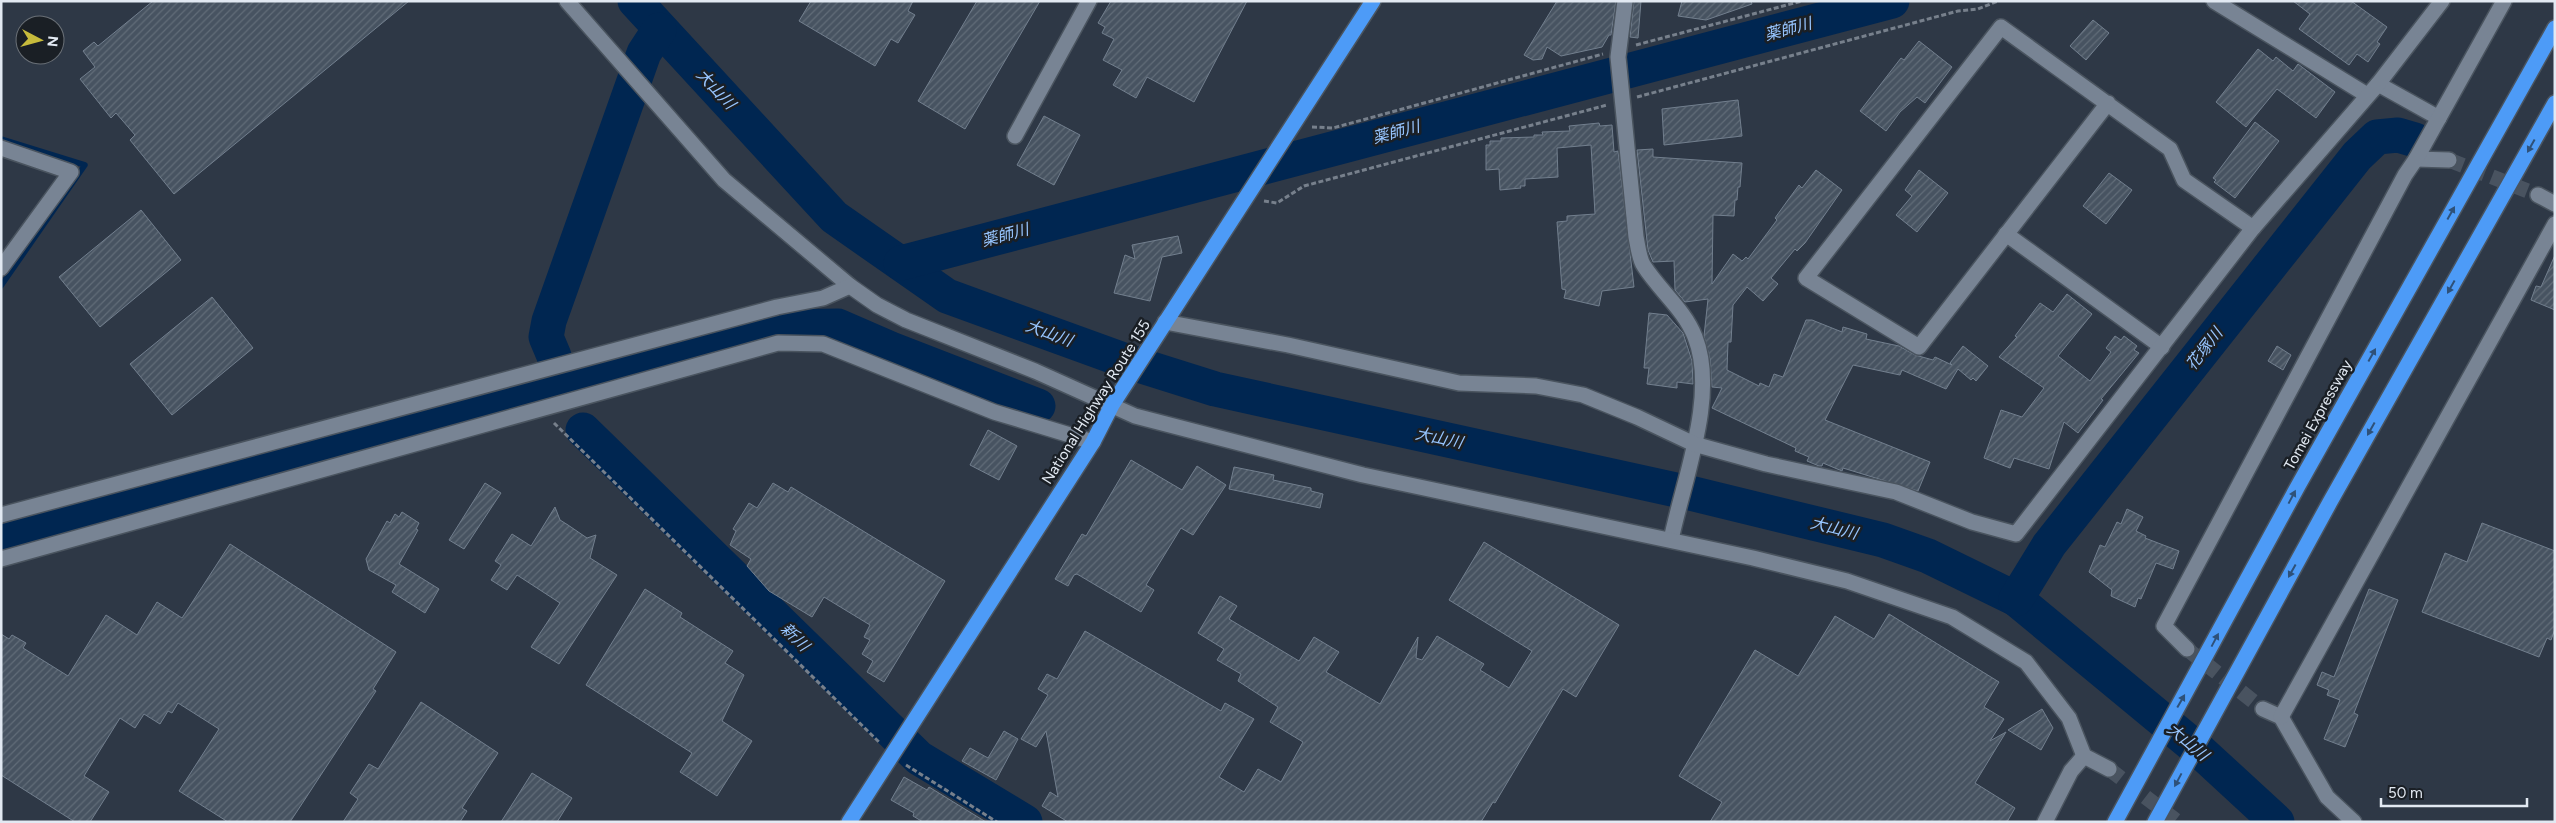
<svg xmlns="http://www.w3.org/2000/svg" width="2556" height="823" viewBox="0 0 2556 823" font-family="Figtree,'Noto Sans JP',sans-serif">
<defs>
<pattern id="building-hatch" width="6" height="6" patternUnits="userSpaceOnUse" patternTransform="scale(1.25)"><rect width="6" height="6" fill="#475361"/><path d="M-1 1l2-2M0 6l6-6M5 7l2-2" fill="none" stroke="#616c78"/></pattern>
</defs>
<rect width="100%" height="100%" fill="#2e3846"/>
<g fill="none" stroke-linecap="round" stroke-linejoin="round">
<path stroke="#002651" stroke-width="5.5" d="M1,139L85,165L1,286"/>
<g stroke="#002651" stroke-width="35">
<path d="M635,1L834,217L947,296L1126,361L1215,389L1690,493L1883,540L1928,556L2016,599L2201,752L2277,822"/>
<path d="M901,263L1892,1"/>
<path d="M554,356L546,337L549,321L644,53L659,30"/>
<path d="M583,430L919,758L1025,822"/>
<path d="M1,539L781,327L838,326L891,349L1038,406"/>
<path d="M2016,599L2049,545L2357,156L2377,137L2398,135L2415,140"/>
</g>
</g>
<g fill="url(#building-hatch)" stroke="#727f8e">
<path d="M153,1H409L174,194L130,140L135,135L116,113L111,118L80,79L95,67L83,51L94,42L98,46Z"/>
<path d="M811,1H913L908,11L915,15L898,43L891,39L875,66L799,21Z"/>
<path d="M977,1H1040L965,129L918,101Z"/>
<path d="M1111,1H1247L1194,102L1147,77L1136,98L1113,85L1122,70L1103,60L1114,39L1102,33L1105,27L1098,23Z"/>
<path d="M1557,1H1616L1611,35H1609L1602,47L1561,56L1547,47L1542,59L1533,60L1524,55Z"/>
<path d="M1634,1H1641L1638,38L1630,37Z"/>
<path d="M1682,1H1751L1752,4L1706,20L1678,16Z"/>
<path d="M2293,1H2351L2387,27L2377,42L2380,44L2368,62L2357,54L2349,65L2299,29L2310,14Z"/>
<path d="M2093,20L2109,33L2086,60L2070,46Z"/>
<path d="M1919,41L1952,67L1925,103L1917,97L1900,112L1886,131L1860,111L1901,58L1904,60Z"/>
<path d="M2258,49L2273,61L2276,57L2293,71L2298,64L2335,92L2316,118L2277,89L2246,127L2216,102Z"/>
<path d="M1738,100L1742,136L1664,145L1662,109Z"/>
<path d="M1044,116L1080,135L1054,185L1017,165Z"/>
<path d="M2255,122L2279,141L2235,198L2214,182L2216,180L2213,178Z"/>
<path d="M1599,123L1600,126L1612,125L1614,152L1618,151L1634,287L1602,291L1599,306L1564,298L1566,290L1562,289L1557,222L1567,221V216L1595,214L1591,145L1557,148L1558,177L1525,179V186H1520L1521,188L1500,190L1499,169L1486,170V145H1490V141H1501V138L1534,137V135H1543L1542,132L1570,131L1569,126Z"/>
<path d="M1653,149V157L1742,163L1740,187H1738L1737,200H1735L1734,216L1713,215L1712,284L1733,254L1742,261L1746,257L1748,259L1777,220L1775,218L1788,200L1799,185L1802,188L1816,170L1842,190L1805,243L1797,251L1795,249L1771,278L1778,284L1763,301L1747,287L1733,305L1731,342H1728L1727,370L1759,386L1760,383L1769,387L1774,374L1783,377L1806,320H1812L1842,332L1843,327L1867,334L1866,339L1899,346L1915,355L1933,360L1935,357L1952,365L1950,363L1963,346L1988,366L1976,381L1973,378L1971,380L1958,369L1946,389L1902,370L1900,375L1853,365L1825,420L1930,462L1918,491L1843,468L1842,471L1823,463L1822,466H1819L1807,461L1809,457L1795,451L1796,448L1712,408L1722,388L1712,387L1710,359L1704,336L1708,299L1685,302L1675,290L1674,261L1653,262L1648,250L1637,150Z"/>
<path d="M1919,170L1948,193L1917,232L1896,215L1912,196L1905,190Z"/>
<path d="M2109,173L2132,190L2106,224L2083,206Z"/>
<path d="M141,210L181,260L100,327L59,277Z"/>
<path d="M1178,236L1182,253L1162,257L1150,301L1114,293L1125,255L1135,259L1132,245Z"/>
<path d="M2555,255V310L2531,300L2536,286L2541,287Z"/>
<path d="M2067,294L2092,314L2058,356L2090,381L2111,352L2106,348L2115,336L2121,340L2124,336L2137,346L2134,350L2139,353L2101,399L2103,400L2078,433L2064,422L2049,469L2014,458L2010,468L1984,458L2001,410L2022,417L2044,388L1999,357L2017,337L2015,336L2040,303L2053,312Z"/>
<path d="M212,297L253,348L172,415L130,364Z"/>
<path d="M1649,313L1667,315L1683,333L1692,361L1693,384L1677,382V388L1647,384L1649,368H1644Z"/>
<path d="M2277,346L2291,355L2283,370L2268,361Z"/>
<path d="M988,430L1017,446L999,480L970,465Z"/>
<path d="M1131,460L1182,490L1197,466L1226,485L1193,535L1181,528L1146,585L1154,590L1141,612L1077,574L1074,575L1068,586L1055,579L1082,534L1086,536Z"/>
<path d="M1234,467L1274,475L1273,480L1311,488V491L1323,494L1320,508L1229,489Z"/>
<path d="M485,483L501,493L464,549L449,540Z"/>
<path d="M773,483L788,492L791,487L945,581L884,682L867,672L873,661L862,654L870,640L864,637L870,625L824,597L812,617L769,591L747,566L751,559L730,545L736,531L733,529L749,503L757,508Z"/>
<path d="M555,507L560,520L568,525L587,538L596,535L590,558L617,575L559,664L531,647L560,603L517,575L507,590L491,580L501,565L495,561L512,534L531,546Z"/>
<path d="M2127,509L2143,517L2136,531L2146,536L2145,538L2179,551L2173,569L2156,563L2141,599L2138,598L2135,607L2111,596L2112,590L2089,572L2100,545L2105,547L2117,522L2121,524Z"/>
<path d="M402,512L419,523L416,529L418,530L399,564L439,589L425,613L392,592L396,585L369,570L366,559L387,521L390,523L395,514L399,517Z"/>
<path d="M2482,523L2555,551V629L2551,640L2547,638L2539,657L2422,612L2445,553L2467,562Z"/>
<path d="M1484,542L1619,625L1576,697L1563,689L1495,803L1493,802L1481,822H1068L1042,806L1050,792L1058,797L1046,731L1036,747L1021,739L1048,695L1038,689L1047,674L1057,679L1085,631L1221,711L1225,703L1254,719L1219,777L1244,792L1258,769L1281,782L1303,742L1270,722L1278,707L1238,681L1241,674L1217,660L1224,649L1198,633L1220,596L1237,606L1229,619L1299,661L1314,637L1339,652L1326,672L1380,704L1418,637L1416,658L1422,660L1437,636L1484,664L1480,670L1509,688L1532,651L1449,600Z"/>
<path d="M230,544L396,652L373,689L376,691L290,822H228L179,791L219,729L178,703L172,713L168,711L160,724L144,714L135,728L120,718L84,776L109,792L90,822H75L1,775V634L9,639L12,635L26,643L23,648L68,676L106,615L137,635L157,602L182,618Z"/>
<path d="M645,589L682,613L680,617L733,651L725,663L744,675L722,721L752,741L717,796L680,772L692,753L586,685Z"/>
<path d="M2369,589L2398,600L2354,713L2358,715L2345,747L2324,739L2340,700L2327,695L2329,690L2317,685L2322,672L2334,677Z"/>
<path d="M1889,614L1999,682L1984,707L2004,719L1990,741L2006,732L1975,783L2015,808L2007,822H1710L1722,802L1679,776L1755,650L1798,676L1835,616L1874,639Z"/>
<path d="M421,702L498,753L462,808L467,811L460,822H343L358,799L350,793L369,764L378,769Z"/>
<path d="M2042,709L2053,728L2041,750L2008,730Z"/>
<path d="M1004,731L1018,739L996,780L962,761L970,748L988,758Z"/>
<path d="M532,773L572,798L557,822H501Z"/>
<path d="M904,777L927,790L929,787L986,822H923L913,816L914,813L891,800Z"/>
</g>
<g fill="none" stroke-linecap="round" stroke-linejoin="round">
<g stroke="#495360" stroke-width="15" stroke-dasharray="15 8" stroke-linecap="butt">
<path d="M2449,160L2538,195"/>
<path d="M2187,649L2263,709"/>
<path d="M2109,769L2178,822"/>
</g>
<defs>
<g id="minor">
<path d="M567,1L724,180L850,286"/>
<path d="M1625,1L1618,57L1636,237C1638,246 1639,259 1644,266C1660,291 1684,309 1695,337C1718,395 1683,481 1671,540"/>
<path d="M2214,1L2367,95"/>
<path d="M2378,84L2439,118"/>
<path d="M2108,103L1919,347L1806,278L2001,27L2170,149L2184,180L2253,228"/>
<path d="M1015,136L1089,1"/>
<path d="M1,148L71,172L1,268"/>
<path d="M2416,159L2449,160"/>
<path d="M2538,195L2555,204"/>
<path d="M2006,234L2162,347"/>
<path d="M1165,322L1288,345L1459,383L1536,386L1583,395L1637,417L1694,444L1766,464L1896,492L1972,522L2016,534L2253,228L2378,84L2442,1"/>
<path d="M1,515L777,307L823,298L850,286L877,305L906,320L1035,371L1135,416L1363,475L1753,558L1847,581L1952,617L2026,662L2069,718L2084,756L2109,769"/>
<path d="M1,559L778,343L823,344L994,412L1093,442"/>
<path d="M2187,649L2164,626L2405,175L2416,159L2504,1"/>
<path d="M2263,709L2281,717L2327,797L2354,822"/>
<path d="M2281,717L2555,224"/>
<path d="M2045,822L2071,771L2084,756"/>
</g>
<g id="highway">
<path d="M849,822L1093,442L1112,405L1373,1"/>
<path d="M2115,822L2298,486L2555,28"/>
<path d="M2155,822L2330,502L2555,103"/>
</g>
</defs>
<use href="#minor" stroke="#4a545f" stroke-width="18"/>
<use href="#highway" stroke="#4a545f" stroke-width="18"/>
<g stroke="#77808c" stroke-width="3" stroke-dasharray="5 2.5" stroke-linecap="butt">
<path d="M1636,45L1802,1"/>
<path d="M1637,97L1958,11L1978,9L1998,1"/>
<path d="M1312,127L1333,128L1603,54"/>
<path d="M1264,201L1277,203L1304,186L1607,105"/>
<path d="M554,423L880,743"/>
<path d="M906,765L997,822"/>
</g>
<use href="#minor" stroke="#788494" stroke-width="15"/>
<use href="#highway" stroke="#4d9bf7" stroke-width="15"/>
</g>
<defs><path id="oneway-solid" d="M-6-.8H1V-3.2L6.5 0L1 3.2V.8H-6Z" transform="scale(1.25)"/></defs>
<g fill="#2e5179">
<use href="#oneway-solid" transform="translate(2531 146) rotate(119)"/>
<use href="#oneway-solid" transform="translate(2451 213) rotate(-61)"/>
<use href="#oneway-solid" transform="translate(2451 287) rotate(119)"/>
<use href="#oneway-solid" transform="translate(2372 355) rotate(-61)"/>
<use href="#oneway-solid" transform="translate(2371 429) rotate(119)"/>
<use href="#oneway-solid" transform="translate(2292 497) rotate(-62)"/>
<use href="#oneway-solid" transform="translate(2292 571) rotate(119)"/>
<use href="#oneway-solid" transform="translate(2215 640) rotate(-62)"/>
<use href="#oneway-solid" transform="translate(2181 701) rotate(-60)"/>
<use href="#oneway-solid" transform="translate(2178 780) rotate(118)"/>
</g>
<g text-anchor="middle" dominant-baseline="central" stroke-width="5" stroke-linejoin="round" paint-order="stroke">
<g font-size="15" fill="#e2e9f2" stroke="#1a1f25">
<text transform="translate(1096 402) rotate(-58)">National Highway Route 155</text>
<text transform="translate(2318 415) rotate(-61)">Tomei Expressway</text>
</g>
<g font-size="16" font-style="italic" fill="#97c5ff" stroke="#1a1f25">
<text transform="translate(1788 29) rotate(-15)">薬師川</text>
<text transform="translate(716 89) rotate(47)">大山川</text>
<text transform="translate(1396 132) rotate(-15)">薬師川</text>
<text transform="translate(1005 235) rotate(-15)">薬師川</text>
<text transform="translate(1049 333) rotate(20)">大山川</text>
<text transform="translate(2204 349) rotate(-52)">花塚川</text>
<text transform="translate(1439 438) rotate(12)">大山川</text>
<text transform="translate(1834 528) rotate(14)">大山川</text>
<text transform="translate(795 637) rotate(44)">新川</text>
<text transform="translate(2188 742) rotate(40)">大山川</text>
</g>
</g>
<rect width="2556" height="823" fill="none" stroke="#e2e9f2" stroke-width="5"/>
<g transform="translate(40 40) rotate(96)"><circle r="24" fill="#1a1f25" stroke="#6a7077"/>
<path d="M0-4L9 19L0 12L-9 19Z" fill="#c7bb3c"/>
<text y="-8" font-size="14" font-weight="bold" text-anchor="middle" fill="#e2e9f2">N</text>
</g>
<path d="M2381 798v8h146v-8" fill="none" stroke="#e2e9f2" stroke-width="2.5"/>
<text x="2388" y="798" font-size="15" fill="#e2e9f2" stroke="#1a1f25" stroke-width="4" paint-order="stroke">50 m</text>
</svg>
